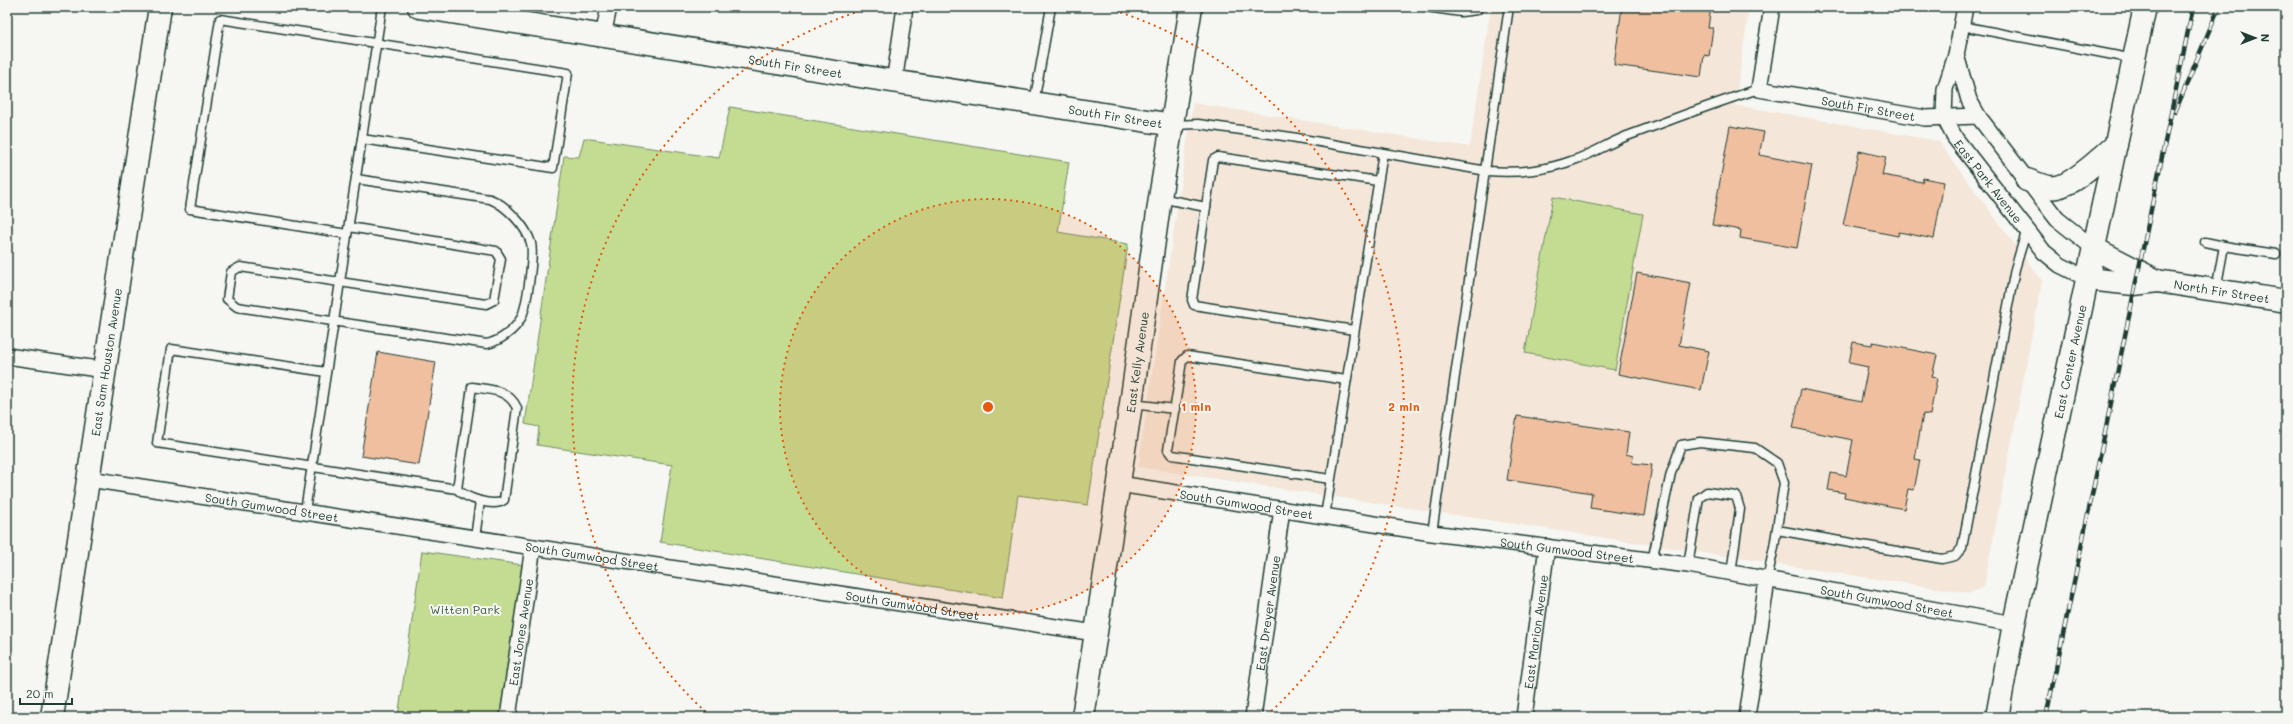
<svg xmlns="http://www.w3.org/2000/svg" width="2293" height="724" viewBox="0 0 2293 724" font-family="Mali,sans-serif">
<rect width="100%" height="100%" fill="#f6f6f2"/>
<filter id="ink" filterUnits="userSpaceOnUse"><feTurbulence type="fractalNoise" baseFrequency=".025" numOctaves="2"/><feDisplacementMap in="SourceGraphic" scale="8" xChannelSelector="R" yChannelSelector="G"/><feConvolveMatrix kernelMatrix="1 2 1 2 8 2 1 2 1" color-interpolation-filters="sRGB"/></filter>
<g filter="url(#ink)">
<path fill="#f4e6d9" d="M1491,7H1749L1735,105L1938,141L2042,281L1984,587L1970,593L1138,467L1193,103L1470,147Z"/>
<g fill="#c3dc92" stroke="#718c63">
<path d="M730,107L1069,162L1058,232L1128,244L1088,505L1018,495L1003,598L660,542L672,465L537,445L539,427L525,424L564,156L579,157L584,138L719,158Z"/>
<path d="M1553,197L1643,214L1615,370L1525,353Z"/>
<path d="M422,551L523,565L500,717H398Z"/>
</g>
<g fill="#efbf9f" stroke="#1f3d34">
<path d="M1622,7H1711L1708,28H1713L1709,56L1704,55L1701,77L1614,65Z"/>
<path d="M1730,126L1764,132L1759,155L1812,165L1797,248L1740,238L1741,230L1712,225Z"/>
<path d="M1859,151L1886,157L1882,175L1922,182L1923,178L1944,182L1934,239L1899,232L1898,236L1843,225Z"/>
<path d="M1637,273L1691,283L1679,345L1709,351L1701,390L1618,374Z"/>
<path d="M1853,342L1872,345L1873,342L1937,355L1932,377L1937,378L1930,415L1923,414L1915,459L1920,460L1914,490L1908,489L1904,509L1844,497L1845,493L1828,490L1831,473L1846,476L1853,440L1793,428L1801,389L1861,402L1868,367L1849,363Z"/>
<path d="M378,352L436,362L419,465L361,456Z"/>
<path d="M1517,416L1629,432L1626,454L1633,456L1632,463L1652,465L1644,516L1590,508L1592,493L1507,480Z"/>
</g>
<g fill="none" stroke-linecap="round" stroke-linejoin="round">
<defs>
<g id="lane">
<path d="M1426,7L1461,12L1477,10L1479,7"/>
<path d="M1962,26L2134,59"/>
<path d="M1034,103L1051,7"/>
<path d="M1173,125L1198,124L1291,137L1487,171C1518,173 1545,171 1574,160C1592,154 1609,143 1627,136C1671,120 1714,103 1759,89"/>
<path d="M1160,198L1206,207"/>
<path d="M349,227L496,251L501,259L494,300L486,304L240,267L231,272L227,299L237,307L487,344C500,341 515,330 521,318C527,307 534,255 531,243C526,226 506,205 490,199L356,179"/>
<path d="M347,234L190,209L220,19L568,73L553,168L362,139"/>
<path d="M2205,242L2224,246"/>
<path d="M2216,290L2224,246L2276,254"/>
<path d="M1354,330L1194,305L1192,300L1213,160L1218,157L1378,181"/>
<path d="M326,372L171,349L157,443L457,489L472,387C491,390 508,389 517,408L504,500C494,508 465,498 457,489"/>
<path d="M1132,404L1175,409"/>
<path d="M1330,479L1172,455L1168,450L1182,361L1187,356L1346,380"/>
<path d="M305,511L382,7"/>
<path d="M1325,516L1383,153"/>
<path d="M1777,530L1942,559L1955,556L1962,548L2015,269L2027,229"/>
<path d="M1432,533L1509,7"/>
<path d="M475,538L480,501"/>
<path d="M1652,561L1671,473L1681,445L1700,442L1755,448L1777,463L1784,483L1774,547L1767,580"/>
<path d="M1688,565L1699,498L1707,492L1736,496L1740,509L1731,573"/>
</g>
<g id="street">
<path id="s1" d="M1772,7L1759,89L1925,118L1978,116"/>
<path id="s2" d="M1965,7L1956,55L1945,89L1944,117L1955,138L2044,252L2060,265L2088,279"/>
<path d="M603,36L609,7"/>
<path d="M1956,55L1969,100L1978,116L2057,219L2095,249"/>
<path d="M894,83L905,7"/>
<path d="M7,356L105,370"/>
<path id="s3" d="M89,479L1095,633"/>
<path id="s4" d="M1119,484L1432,533L1688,565L2014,624"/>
<path id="s5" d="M508,717L533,547"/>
<path id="s6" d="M1253,717L1282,509"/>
<path id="s7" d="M1524,717L1547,547"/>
<path d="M1747,717L1767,580"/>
</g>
<g id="secondary">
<path id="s8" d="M419,7L1173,125"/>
<path d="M2095,249L2157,281"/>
<path id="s9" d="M2088,279L2134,284L2157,281L2286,301"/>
<path id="s10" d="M52,717L160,7"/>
<path id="s11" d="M1083,717L1131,404L1160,198L1191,7"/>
</g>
<g id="primary">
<path d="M2027,180C2036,183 2047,189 2057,187C2075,184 2102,156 2116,145"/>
<path id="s12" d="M1997,717L2014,624L2145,7"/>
</g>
</defs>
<use href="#lane" stroke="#1f3d34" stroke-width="11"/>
<use href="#street" stroke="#1f3d34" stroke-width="18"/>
<use href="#secondary" stroke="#1f3d34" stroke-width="25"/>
<use href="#primary" stroke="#1f3d34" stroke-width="25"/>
<use href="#lane" stroke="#f6f6f2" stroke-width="8"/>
<use href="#street" stroke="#f6f6f2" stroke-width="15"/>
<use href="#secondary" stroke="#f6f6f2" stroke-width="22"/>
<use href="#primary" stroke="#f6f6f2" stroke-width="22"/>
<defs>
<g id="rail">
<path d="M2175,112L2219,7"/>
<path d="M2046,717L2193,7"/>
</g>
</defs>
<use href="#rail" stroke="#1f3d34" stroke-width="4.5"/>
<use href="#rail" stroke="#f6f6f2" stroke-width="3" stroke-dasharray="9" stroke-linecap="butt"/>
</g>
</g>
<circle cx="988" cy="407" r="208" fill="#e8590c" fill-opacity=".12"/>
<g fill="none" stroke="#e8590c" stroke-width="2" stroke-dasharray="2 4">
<circle cx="988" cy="407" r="208"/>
<path d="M710 716A416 416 0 0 1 873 7M1103 7A416 416 0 0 1 1266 716"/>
</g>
<g text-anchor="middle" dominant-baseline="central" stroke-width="4" stroke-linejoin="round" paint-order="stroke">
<g font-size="12" fill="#1f3d34" stroke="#f6f6f2">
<text stroke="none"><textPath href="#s8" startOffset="381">South Fir Street</textPath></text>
<text stroke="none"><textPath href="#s1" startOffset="194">South Fir Street</textPath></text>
<text stroke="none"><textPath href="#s8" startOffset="705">South Fir Street</textPath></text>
<text stroke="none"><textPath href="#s2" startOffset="191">East Park Avenue</textPath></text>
<text stroke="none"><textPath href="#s9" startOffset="135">North Fir Street</textPath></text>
<text stroke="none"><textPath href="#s10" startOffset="359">East Sam Houston Avenue</textPath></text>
<text stroke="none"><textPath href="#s11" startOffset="359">East Kelly Avenue</textPath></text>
<text stroke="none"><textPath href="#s12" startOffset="363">East Center Avenue</textPath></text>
<text stroke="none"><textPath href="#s4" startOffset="129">South Gumwood Street</textPath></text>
<text stroke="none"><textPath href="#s3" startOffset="185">South Gumwood Street</textPath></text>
<text stroke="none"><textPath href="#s4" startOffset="453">South Gumwood Street</textPath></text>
<text stroke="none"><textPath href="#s3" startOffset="509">South Gumwood Street</textPath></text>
<text stroke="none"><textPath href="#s4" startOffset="777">South Gumwood Street</textPath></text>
<text stroke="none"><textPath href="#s3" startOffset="833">South Gumwood Street</textPath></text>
<text stroke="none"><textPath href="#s6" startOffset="105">East Dreyer Avenue</textPath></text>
<text stroke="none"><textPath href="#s5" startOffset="86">East Jones Avenue</textPath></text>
<text stroke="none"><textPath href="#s7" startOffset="86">East Marion Avenue</textPath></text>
</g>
<g font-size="12" fill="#405d47" stroke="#f6f6f2">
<text x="465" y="609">Witten Park</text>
</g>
</g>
<circle cx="988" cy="407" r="6" fill="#e8590c" stroke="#f6f6f2" stroke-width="2"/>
<g font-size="12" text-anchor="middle" font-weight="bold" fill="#e8590c" stroke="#f6f6f2" stroke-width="4" stroke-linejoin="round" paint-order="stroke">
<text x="1196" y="411">1 min</text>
<text x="1404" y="411">2 min</text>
</g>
<rect width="2293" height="724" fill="none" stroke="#f6f6f2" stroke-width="24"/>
<rect x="12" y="12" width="2269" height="700" fill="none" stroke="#1f3d34" stroke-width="1.5" filter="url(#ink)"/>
<g transform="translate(2255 38) rotate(90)" stroke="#f6f6f2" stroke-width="3" paint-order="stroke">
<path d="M0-3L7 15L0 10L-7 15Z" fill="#1f3d34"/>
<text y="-6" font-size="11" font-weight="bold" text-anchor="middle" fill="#1f3d34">N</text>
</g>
<path d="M20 698v6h52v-6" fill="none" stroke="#1f3d34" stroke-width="2"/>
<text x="26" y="698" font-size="12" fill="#1f3d34" stroke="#f6f6f2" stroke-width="3" paint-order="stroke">20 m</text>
</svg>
